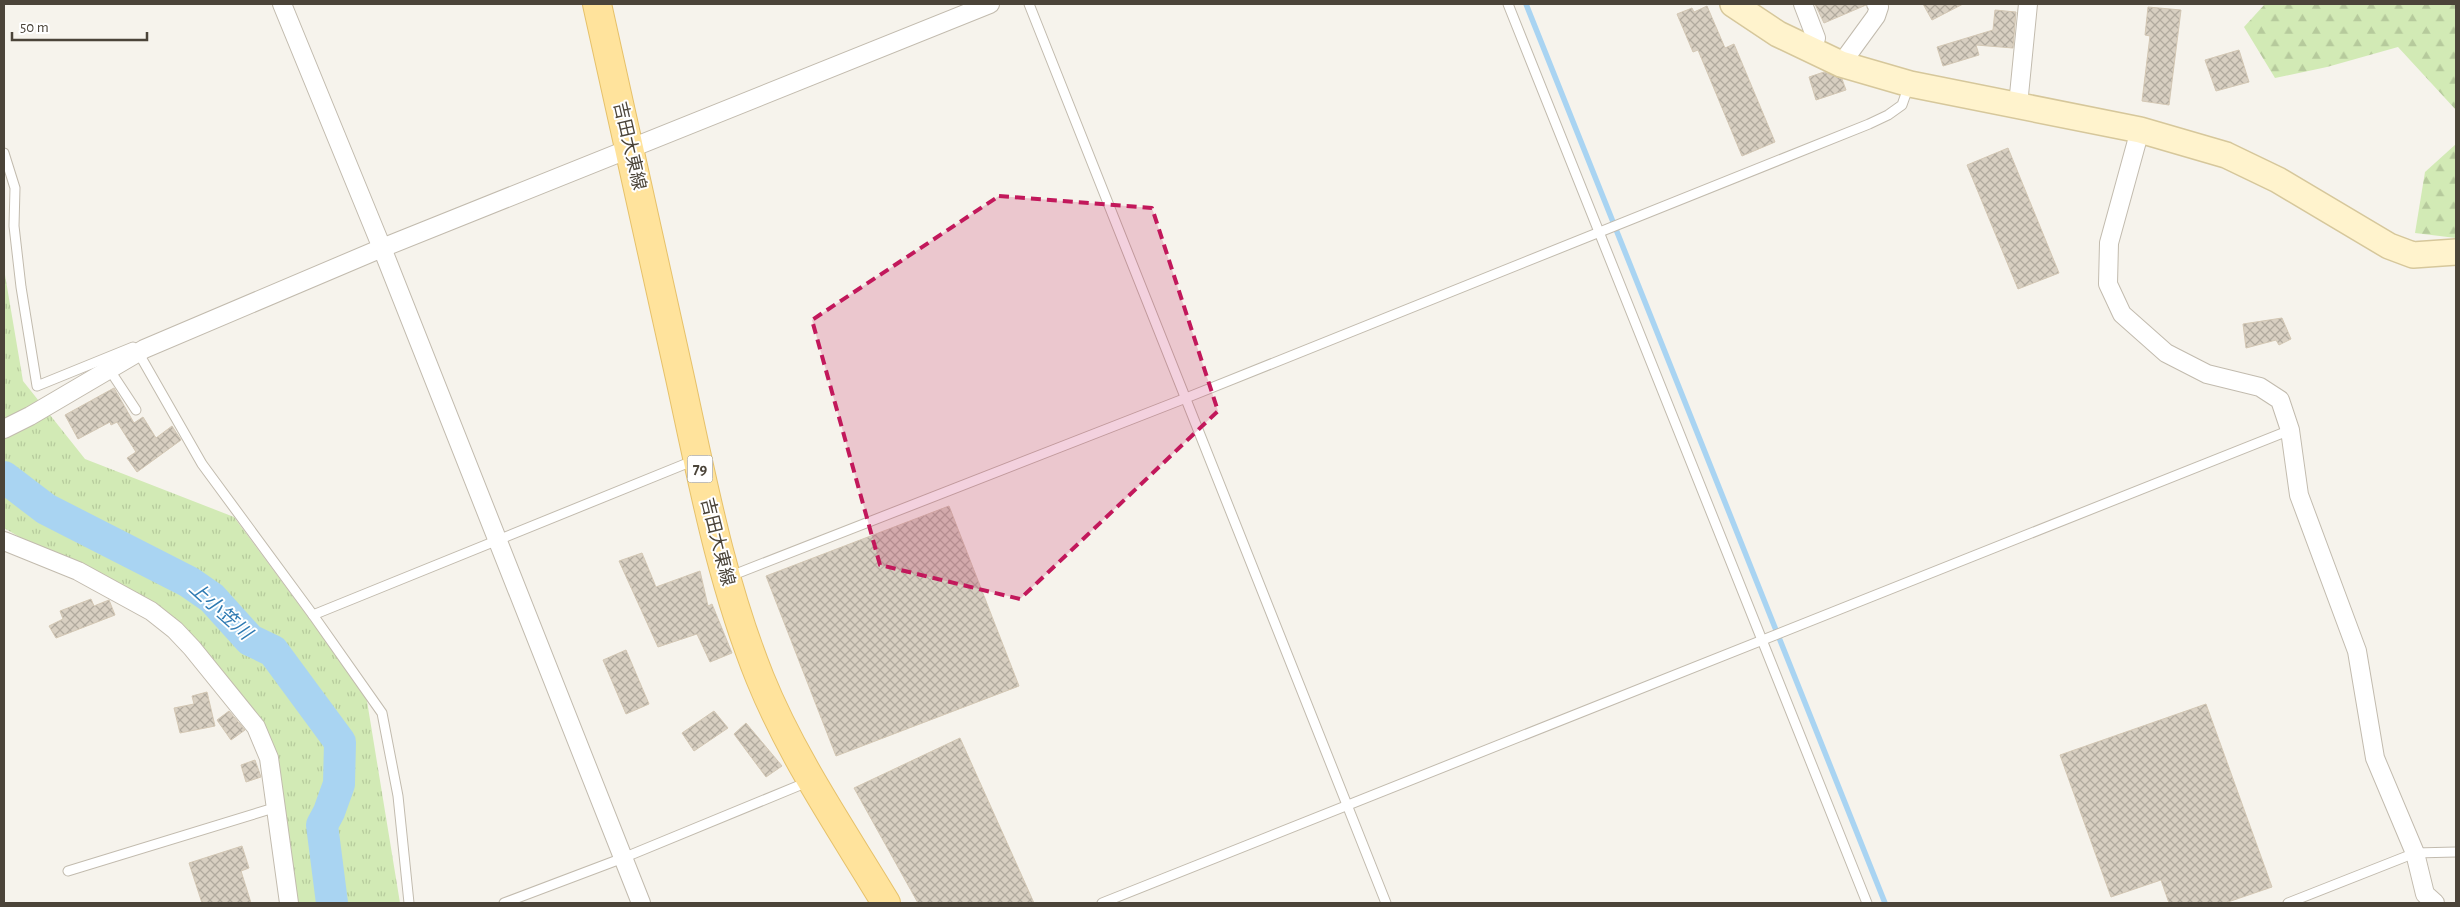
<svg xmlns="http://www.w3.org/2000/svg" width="2460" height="907" viewBox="0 0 2460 907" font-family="'Alegreya Sans','Noto Sans JP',sans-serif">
<defs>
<pattern id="grass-tufts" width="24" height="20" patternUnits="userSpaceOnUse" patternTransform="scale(1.25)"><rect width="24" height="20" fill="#d2eab5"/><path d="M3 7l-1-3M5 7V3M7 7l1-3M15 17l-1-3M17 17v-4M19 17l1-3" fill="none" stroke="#b6ca9c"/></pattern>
<pattern id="forest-firs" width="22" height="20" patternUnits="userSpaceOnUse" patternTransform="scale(1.25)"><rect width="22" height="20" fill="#d2eab5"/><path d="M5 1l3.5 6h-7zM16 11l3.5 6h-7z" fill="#b6ca9c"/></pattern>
<pattern id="building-cross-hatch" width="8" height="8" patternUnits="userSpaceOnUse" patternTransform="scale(1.25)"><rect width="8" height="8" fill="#d8cfc1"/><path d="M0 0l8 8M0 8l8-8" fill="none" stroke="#b1aa9e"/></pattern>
</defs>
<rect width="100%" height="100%" fill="#f6f3ec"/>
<path fill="url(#grass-tufts)" d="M4,269L23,381L85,459L234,517L366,695L400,903H289L269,738L167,623L4,528Z"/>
<g fill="url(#forest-firs)">
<path d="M2265,4H2456V110L2398,47L2327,67L2275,78L2244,27Z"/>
<path d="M2456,144V238L2415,233L2425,172Z"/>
</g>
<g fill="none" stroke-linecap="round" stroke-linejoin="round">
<path stroke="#a9d4f2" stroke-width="5.5" d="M1526,4L1885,903"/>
<path stroke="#a9d4f2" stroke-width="32" d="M4,477L46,509L189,582L212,598L250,640L273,651L340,742L339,784L329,812L322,825L332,903"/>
</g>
<g fill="url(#building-cross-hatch)" stroke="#d3c7b4">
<path d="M1815,4H1866V5L1824,23Z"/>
<path d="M1923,4H1963L1932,20Z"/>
<path d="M1707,6L1725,48L1734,44L1775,142L1742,156L1698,50L1693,52L1677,14L1692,8L1694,12Z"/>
<path d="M2148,7L2181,10L2169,105L2142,101L2150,36L2145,35Z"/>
<path d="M1995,10L2016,12L2013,48L1976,45L1979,55L1943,66L1937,47L1993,30Z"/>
<path d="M2239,50L2249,82L2216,91L2205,60Z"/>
<path d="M1824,72L1842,79L1846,90L1816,100L1809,77Z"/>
<path d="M2008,148L2059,273L2018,289L1967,165Z"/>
<path d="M2282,318L2291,339L2279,345L2276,340L2246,348L2243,324Z"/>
<path d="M114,388L134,423L143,417L156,438L172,426L181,440L137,472L127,458L136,452L117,422L111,425L110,422L78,439L65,415Z"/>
<path d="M949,506L1019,686L836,756L766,576Z"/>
<path d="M642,553L656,587L700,571L708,606L712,604L732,653L710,662L697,634L658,647L619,561Z"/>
<path d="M91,599L94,606L109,600L115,615L56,638L49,626L63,619L60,611Z"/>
<path d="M626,650L649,704L626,714L603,660Z"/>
<path d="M207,692L215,726L180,733L174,708L194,704L192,696Z"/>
<path d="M2206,704L2272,887L2225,903H2169L2161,880L2111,897L2060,755Z"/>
<path d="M229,711L245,730L231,740L217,720Z"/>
<path d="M714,711L728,728L694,751L682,733Z"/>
<path d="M746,723L782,766L766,777L734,734Z"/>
<path d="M960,738L1034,903H918L854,788Z"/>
<path d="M255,760L261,777L246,782L241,765Z"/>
<path d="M242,846L249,868L241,871L251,903H202L189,863Z"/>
</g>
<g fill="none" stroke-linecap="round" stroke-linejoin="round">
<defs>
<g id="lane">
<path d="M1029,4L1386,903"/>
<path d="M1508,4L1867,903"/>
<path d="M4,153L15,188L14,226L21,287L37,386L133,347"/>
<path d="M138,352L202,464L313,615L382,713L398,796L409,903"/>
<path d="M109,369L136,410"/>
<path d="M728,577L1186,398L1869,124L1888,115L1902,105L1909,85"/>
<path d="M313,615L695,460"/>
<path d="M68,871L277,807"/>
<path d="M504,903L623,858L810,781"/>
<path d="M1102,903L2290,430"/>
<path d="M2288,903L2415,853L2456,852"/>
</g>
<g id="street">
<path d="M282,4L382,248L641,903"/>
<path d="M1803,4L1816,38L1811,50"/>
<path d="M1841,64L1876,16L1879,7L1876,4"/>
<path d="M2018,105L2028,4"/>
<path d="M2140,130L2109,243L2108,284L2122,314L2166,353L2207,374L2260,387L2280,400L2290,430L2299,495L2357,651L2375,758L2415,853L2425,894L2435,903"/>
<path d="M4,429L30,416L144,349L382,248L990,4"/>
<path d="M4,541L78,571L151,611L175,630L192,648L256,727L269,758L289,903"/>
</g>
<path id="secondary" d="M1733,4L1778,34L1841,64L1910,84L2140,130L2226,155L2278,180L2389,246L2413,255L2456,252"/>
<path id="primary" d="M597,4C625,128 652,253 680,378C702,479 721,581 760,678C792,757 842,830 886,903"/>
</defs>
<use href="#lane" stroke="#c2bbae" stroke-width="11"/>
<use href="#street" stroke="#c2bbae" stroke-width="20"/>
<use href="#secondary" stroke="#d6c79b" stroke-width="28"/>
<use href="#primary" stroke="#e6c16a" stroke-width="30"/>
<use href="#lane" stroke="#fff" stroke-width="9"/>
<use href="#street" stroke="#fff" stroke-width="18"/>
<use href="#secondary" stroke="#fff3cd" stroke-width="25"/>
<use href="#primary" stroke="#ffe39c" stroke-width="28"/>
</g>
<path fill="#c2185b" fill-opacity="0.2" stroke="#c2185b" stroke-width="4" stroke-dasharray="10 6" stroke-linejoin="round" d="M999,196L1152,208L1218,411L1020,599L880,565L812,320Z"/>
<g text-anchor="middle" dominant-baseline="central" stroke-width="4" stroke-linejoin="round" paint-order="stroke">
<rect fill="#fff" stroke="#817c74" stroke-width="1" x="687.5" y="455.5" width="25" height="27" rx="4"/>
<g font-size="16" font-weight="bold" fill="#4b4439">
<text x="700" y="469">79</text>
</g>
<g font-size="18" fill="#4b4439" stroke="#fff">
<text transform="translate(629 146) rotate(77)">吉田大東線</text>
<text transform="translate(717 542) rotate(76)">吉田大東線</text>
</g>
<g font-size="19" font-style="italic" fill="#2e7ab2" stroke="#fff">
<text transform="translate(220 611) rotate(42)">上小笠川</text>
</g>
</g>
<rect width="2460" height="907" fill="none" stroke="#4b4439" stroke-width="10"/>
<path d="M12 32v8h135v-8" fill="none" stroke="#4b4439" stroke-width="2.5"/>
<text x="20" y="32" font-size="15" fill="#4b4439" stroke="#ffffff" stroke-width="4" paint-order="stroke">50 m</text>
</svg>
